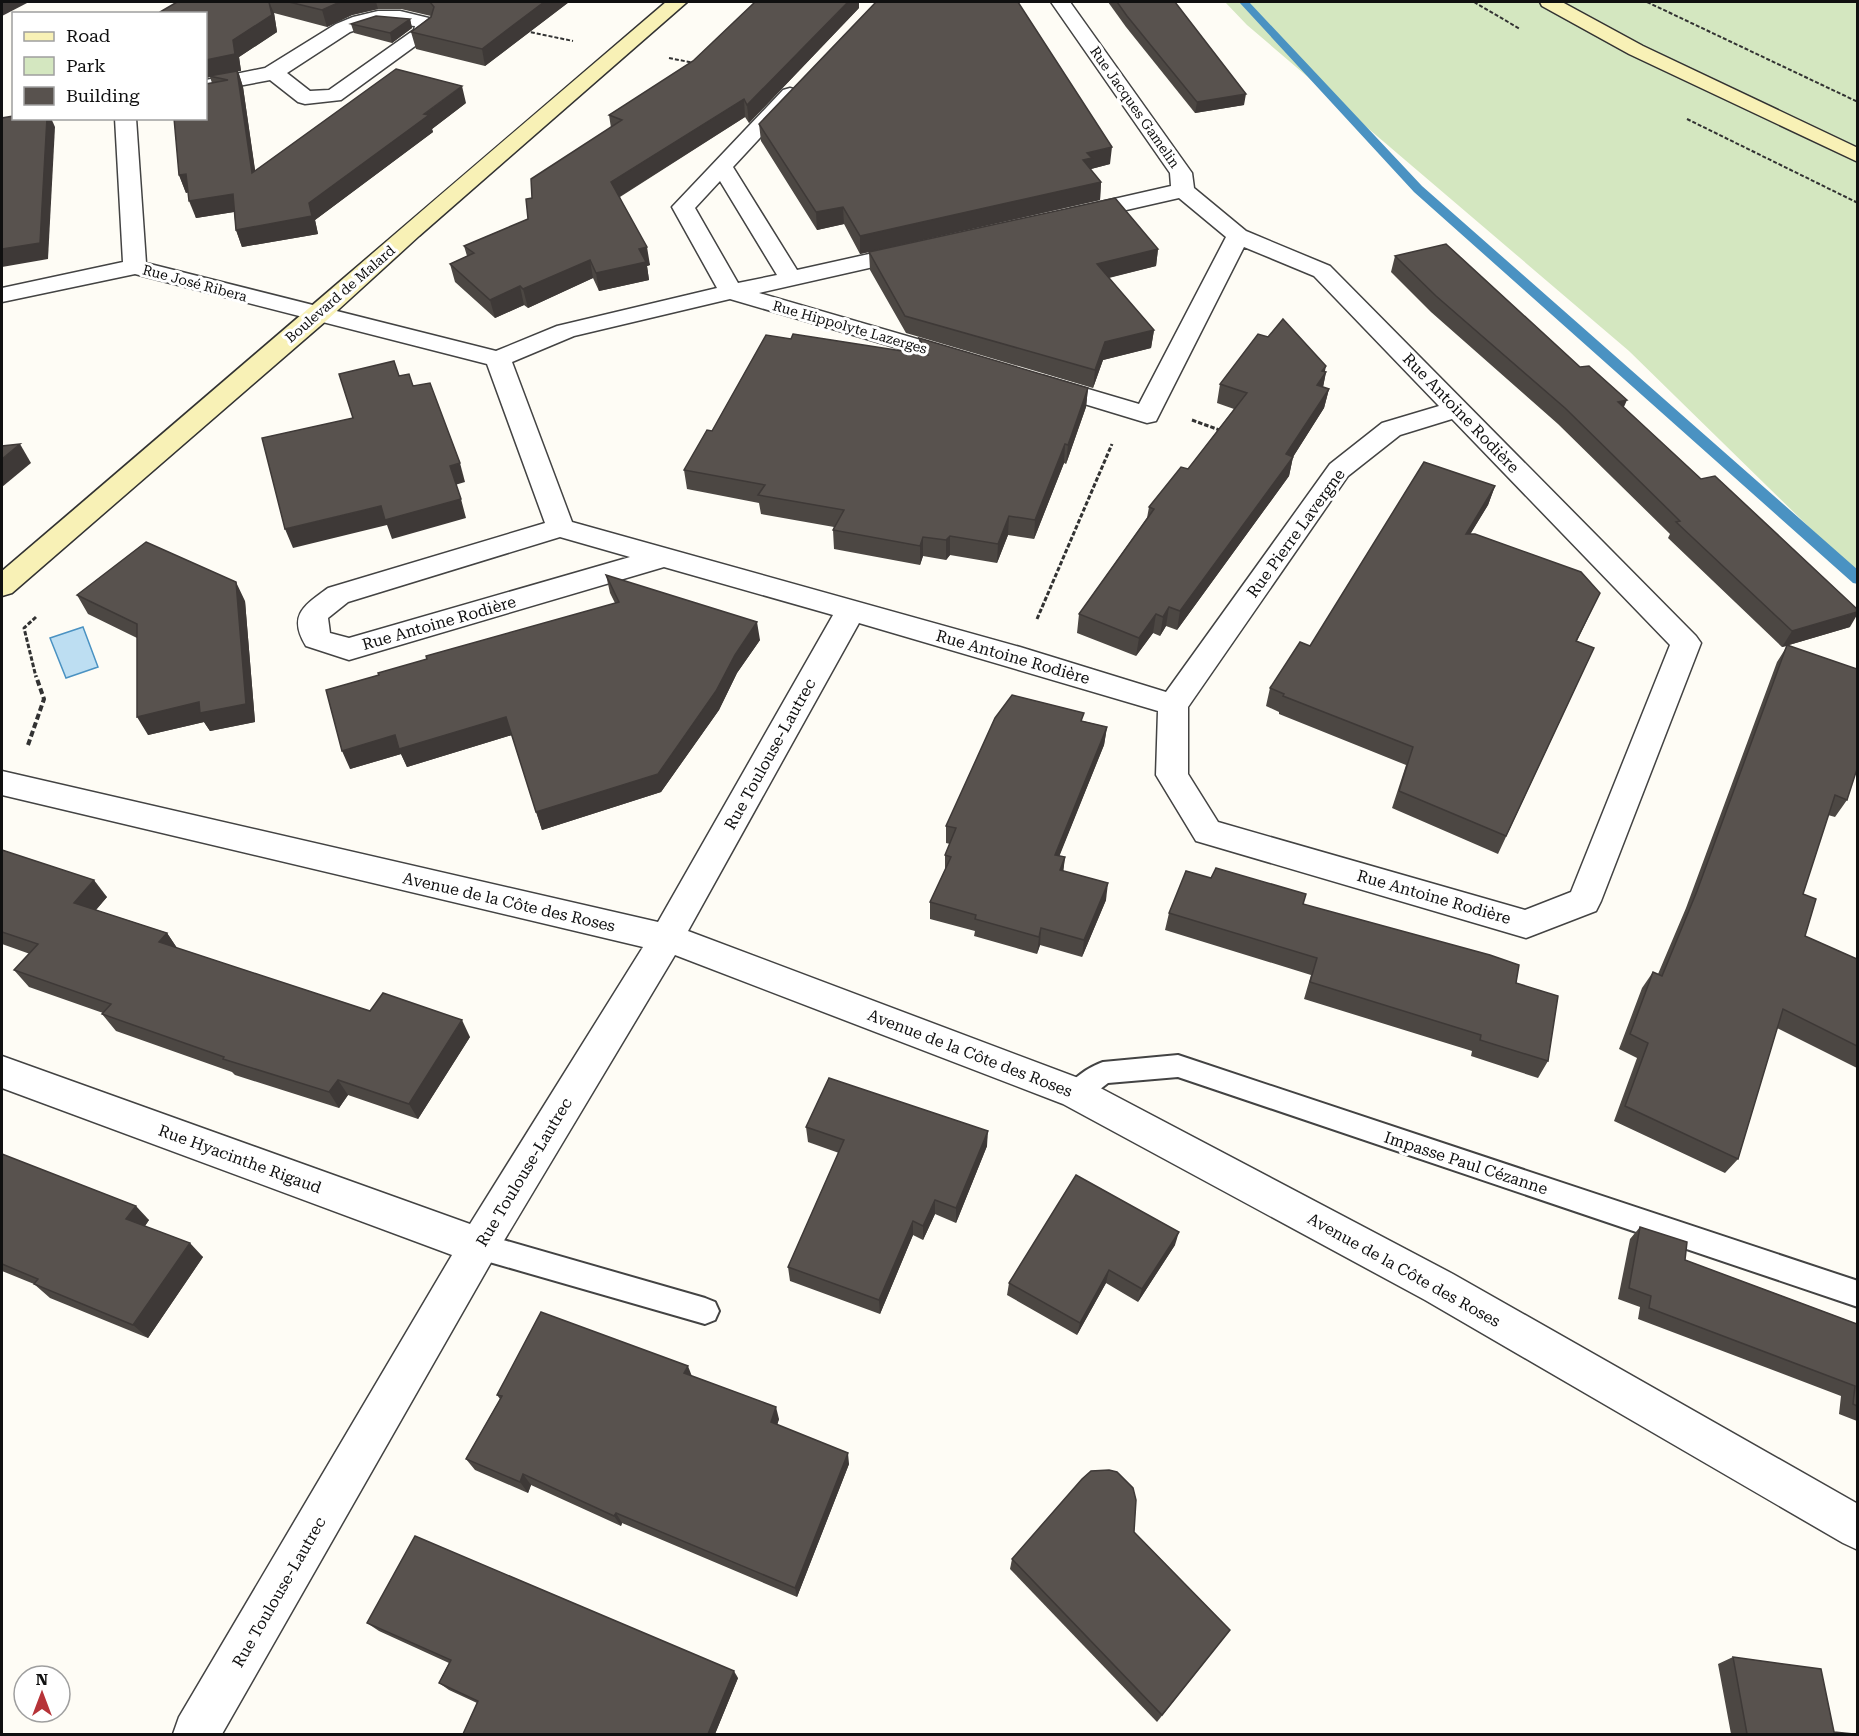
<svg xmlns="http://www.w3.org/2000/svg" width="1859" height="1736" viewBox="0 0 1859 1736" font-family="'Roboto Serif',serif">
<rect width="100%" height="100%" fill="#fefcf5"/>
<path fill="#d4e7c0" d="M1225,2H1857V574L1629,351L1247,25Z"/>
<path fill="#bddef2" stroke="#4a92c2" stroke-width="1.5" d="M83,627L98,667L66,678L50,638Z"/>
<g fill="none" stroke-linecap="round" stroke-linejoin="round">
<path fill="#4a92c2" fill-rule="evenodd" d="M1239,2H1249L1422,186L1858,570V584L1853,583L1414,192Z"/>
<defs>
<g id="lane">
<path d="M1178,1055L1858,1281V1307L1178,1077L1108,1083L1085,1101L1076,1104L1067,1101L1064,1093C1070,1079 1089,1067 1103,1062Z"/>
<path d="M479,1233L705,1298L715,1302L719,1311L715,1320L705,1324L479,1259L470,1255L466,1246L470,1237Z"/>
</g>
<g id="street">
<path d="M1051,2H1070L1192,173L1194,188L1246,231L1330,266L1696,636L1701,643L1601,901L1596,911L1526,938L1196,841L1156,775L1158,711L859,623L688,931L1089,1082L1453,1274L1858,1504V1550L1843,1543L1425,1300L1063,1104L675,955L493,1259L222,1734H173L179,1717L452,1255L2,1088V1056L470,1224L643,947L2,795V771L658,922L833,615L664,567L349,660L306,646C287,615 305,605 328,588L545,523L487,364L135,274L2,302V288L123,262L115,118H136L146,263L496,351L557,326L717,288L672,207L783,90L790,88L797,90L800,94L797,98L733,167L797,270L914,244L922,246L926,251L922,256L759,293L972,355L975,360L972,365L963,367L730,299L574,336L512,362L572,522L1020,647L1166,692L1330,464L1382,423L1439,406L1314,276L1244,247L1156,421L1147,423L1035,389L1031,384L1035,379L1044,376L1139,404L1226,237L1179,198L1078,221L1070,219L1067,214L1070,209L1171,186L1170,173ZM720,181L777,275L738,283L695,208ZM1452,419L1670,645L1571,892L1525,910L1218,822L1188,774V707L1348,476L1400,435ZM560,537L630,557L349,638L330,633L328,618L348,602Z"/>
<path d="M378,11H400L433,19L436,23L433,33L341,100L305,104L298,102L270,80L206,92V80L265,68L336,24L353,17ZM378,23L415,26L414,30L329,90L310,91L287,73L350,32Z"/>
</g>
<g id="secondary">
<path d="M666,2H687L419,236L327,320L12,593L2,596V571C224,382 444,191 666,2Z"/>
<path d="M1540,2H1562L1643,46L1858,148V162L1629,54L1542,6Z"/>
</g>
</defs>
<use href="#lane" stroke="#434343" stroke-width="4"/>
<use href="#street" stroke="#434343" stroke-width="3"/>
<use href="#secondary" stroke="#323232" stroke-width="3"/>
<g stroke="#323232" stroke-width="2" stroke-dasharray="4 2" stroke-linecap="butt">
<path d="M1474,2L1520,29"/>
<path d="M1647,2L1858,102"/>
<path d="M525,31L573,41"/>
<path d="M669,58L694,63"/>
<path d="M1687,119L1858,203"/>
</g>
<g stroke="#323232" stroke-width="3" stroke-dasharray="4.5 2" stroke-linecap="butt">
<path d="M1192,420L1222,431"/>
<path d="M36,617L24,628L36,677"/>
<path d="M1037,619L1112,444"/>
</g>
<path stroke="#323232" stroke-width="4" stroke-dasharray="6 3" stroke-linecap="butt" d="M28,745L44,699L36,676"/>
<use href="#lane" fill="#fff" fill-rule="evenodd"/>
<use href="#street" fill="#fff" fill-rule="evenodd"/>
<use href="#secondary" fill="#f8f1b6" fill-rule="evenodd"/>
</g>
<g fill="#4c4743">
<path d="M177,2H569L485,66L416,49L411,32L431,16L401,9H378L352,15L327,27L274,13L277,32L239,57L241,71H238L243,87L255,171L466,103L432,129L433,132L315,220L318,234L242,247L236,230L234,212L196,218L188,192L186,193L179,175L212,83L210,77L206,78V14Z"/>
<path d="M1108,2H1175L1244,105L1195,113L1126,27Z"/>
<path d="M859,8L749,123L745,117L620,197L650,265L647,266L649,280L599,291L593,278L528,308L524,305L495,318L455,282L450,264L467,256L464,246L528,219L532,198L611,128L609,115Z"/>
<path d="M410,19L412,28L392,43L354,33L351,24Z"/>
<path d="M759,124L1110,164L1091,169V170L1101,182L1100,200L860,254L844,224L817,230L761,141Z"/>
<path d="M1158,249L1156,266L1109,278L1154,330L1151,348L1103,360L1093,388L906,333L870,270L869,252Z"/>
<path d="M1395,256L1623,407L1850,627L1789,645L1847,800L1835,817L1828,815L1803,894L1805,936L1857,959V1068L1777,1028L1738,1159L1725,1173L1614,1121L1637,1058L1619,1049L1642,988L1653,972L1658,974L1686,908L1777,662L1787,646L1782,647L1668,538L1670,534L1558,424L1431,312L1391,272Z"/>
<path d="M919,338L1088,388L1086,407L1066,464L1064,463L1034,539L1008,535L997,563L950,555L946,560L923,556L920,565L834,549L833,530L834,527L761,514L759,503L687,489L684,470L712,431L791,339L919,353Z"/>
<path d="M1325,372H1326L1323,387L1329,389L1324,408L1293,457L1289,476L1177,630L1166,626L1160,636L1153,633L1136,656L1077,633L1079,614L1147,518L1149,507L1188,469L1234,409L1217,403L1220,384Z"/>
<path d="M1495,486L1488,505L1470,534L1600,593L1577,641L1594,648L1498,854L1392,808L1406,765L1279,714V712L1266,706L1270,688L1310,646Z"/>
<path d="M606,575L760,640L737,673L719,710L661,792L542,830L512,735L407,767L401,754L350,769L379,675L615,603L610,593Z"/>
<path d="M77,595L245,601L255,722L210,731L204,722L148,735L137,638L88,614Z"/>
<path d="M1083,721L1107,727L1104,745L1059,856L1065,857L1063,871L1106,900L1082,957L1040,945L1037,954L974,936L975,931L930,919V902L945,870V855L950,844L946,843V826Z"/>
<path d="M2,850L107,897L96,910L167,933L177,948L370,1011L470,1037L418,1119L348,1095L339,1108L235,1075L232,1072L116,1031L102,1014L103,1013L29,987L14,970L30,954L2,944Z"/>
<path d="M1169,913L1516,983L1548,1061L1538,1078L1471,1056L1472,1051L1304,999L1311,975L1165,930Z"/>
<path d="M806,1127L987,1146L956,1223L935,1214L923,1240L913,1235L880,1314L790,1281L788,1267L839,1153L808,1142Z"/>
<path d="M2,1154L149,1220L145,1226L203,1257L148,1338L50,1298L34,1284L2,1271Z"/>
<path d="M1640,1227L1685,1260L1857,1324V1421L1839,1414L1841,1396L1638,1319L1640,1307L1618,1299L1630,1239Z"/>
<path d="M1175,1245L1138,1302L1106,1283L1077,1335L1007,1295L1009,1283Z"/>
<path d="M692,1376L779,1419L777,1425L849,1464L797,1597L622,1523L621,1526L531,1485L528,1493L475,1470L466,1459L500,1399L497,1395Z"/>
<path d="M1134,1532L1230,1630L1157,1722L1010,1569L1012,1559Z"/>
<path d="M367,1623L738,1678L715,1734H463L477,1703L449,1690L439,1683L449,1663L379,1631Z"/>
<path d="M1733,1657L1834,1732L1854,1734H1731L1718,1664Z"/>
</g>
<g fill="#3e3937">
<path d="M2,2H29L2,16Z"/>
<path d="M269,2L274,13L277,32L239,57L241,71H238L243,87L258,190L252,173L237,71L209,76L210,77L206,78V60L233,40Z"/>
<path d="M340,2H376L378,9L352,15L327,27L322,10Z"/>
<path d="M544,2H569L485,66L482,49Z"/>
<path d="M848,2H859V8L749,123L747,105Z"/>
<path d="M410,19L412,28L392,43L390,33Z"/>
<path d="M462,86L466,103L432,129L433,132L315,220L318,234L242,247L236,230L424,114Z"/>
<path d="M1246,94L1244,105L1195,113L1197,102Z"/>
<path d="M744,99L745,117L614,200L611,182Z"/>
<path d="M47,118H51L55,127L48,259L2,267V249Z"/>
<path d="M1112,147L1110,164L1091,169V175L1083,160L1087,153Z"/>
<path d="M186,174L193,191L186,193L179,175Z"/>
<path d="M1101,182L1100,200L860,254V236Z"/>
<path d="M233,194L240,211L196,218L189,201Z"/>
<path d="M843,207L844,224L817,230L816,212Z"/>
<path d="M647,247L650,265L647,266L649,280L599,291L596,273L639,249Z"/>
<path d="M1158,249L1156,266L1095,281L1097,264Z"/>
<path d="M590,260L593,278L528,308L523,289Z"/>
<path d="M520,286L524,305L495,318L490,300Z"/>
<path d="M1154,330L1151,348L1103,360L1093,388L1095,370L1105,342Z"/>
<path d="M1326,366L1324,376L1326,372L1322,392L1317,385L1322,371Z"/>
<path d="M1088,388L1086,407L1066,464L1068,445Z"/>
<path d="M1329,389L1324,408L1293,457L1289,476L1177,630L1180,611L1286,454Z"/>
<path d="M1627,400L1620,416L1618,402Z"/>
<path d="M20,444L31,463L2,487V459Z"/>
<path d="M1065,444L1064,463L1034,539L1035,520Z"/>
<path d="M460,463L465,482L455,485L450,466Z"/>
<path d="M1495,486L1488,505L1459,553L1466,534Z"/>
<path d="M461,499L466,518L392,539L387,525L293,548L285,529L381,506Z"/>
<path d="M1009,516L1008,535L997,563L998,544Z"/>
<path d="M950,536V555L946,560V540Z"/>
<path d="M923,537V556L920,565V546Z"/>
<path d="M236,582L245,601L255,722L210,731L204,722L148,735L137,717Z"/>
<path d="M1169,607L1166,626L1160,636L1163,617Z"/>
<path d="M1857,612V615L1850,627L1782,647L1792,631Z"/>
<path d="M1156,614L1153,633L1136,656L1139,638Z"/>
<path d="M757,622L760,640L737,673L719,710L661,792L542,830L536,812L735,655Z"/>
<path d="M506,717L512,735L407,767L401,754L350,769L342,751L395,735Z"/>
<path d="M1107,727L1104,745L1053,872L1055,855Z"/>
<path d="M1065,857L1063,874L1060,870Z"/>
<path d="M94,880L107,897L87,920L74,903Z"/>
<path d="M1108,883L1106,900L1082,957L1084,940Z"/>
<path d="M1041,928L1040,945L1037,954L1039,937Z"/>
<path d="M167,933L179,951L159,942Z"/>
<path d="M462,1020L470,1037L418,1119L409,1104Z"/>
<path d="M338,1080L348,1095L339,1108L329,1092Z"/>
<path d="M988,1131L987,1146L956,1223V1208Z"/>
<path d="M935,1200V1214L923,1240V1226Z"/>
<path d="M136,1206L149,1220L140,1233L126,1219Z"/>
<path d="M913,1221V1235L880,1314L879,1300Z"/>
<path d="M1179,1232L1175,1245L1138,1302L1142,1289Z"/>
<path d="M190,1243L203,1257L148,1338L133,1325Z"/>
<path d="M1109,1270L1106,1283L1077,1335L1080,1323Z"/>
<path d="M688,1366L693,1379L684,1373Z"/>
<path d="M776,1407L779,1419L774,1434L771,1422Z"/>
<path d="M848,1453L849,1464L797,1597L795,1588Z"/>
<path d="M523,1474L531,1485L528,1493L520,1482Z"/>
<path d="M616,1513L622,1523L621,1526L614,1516Z"/>
<path d="M734,1671L738,1678L715,1734H708Z"/>
</g>
<g fill="#58524e" stroke="#3e3937" stroke-width="1.5">
<path d="M177,2H269L272,15L233,40L235,54L206,60V14H160V12Z"/>
<path d="M289,2H340L322,10Z"/>
<path d="M430,2H544L482,49L411,32L431,17L434,7Z"/>
<path d="M755,2H848L747,105L744,99L611,182L647,247L639,249L646,262L596,273L590,260L523,289L520,286L490,300L450,264L474,253L464,246L528,219L526,199L532,198L531,179L622,120L609,115L693,61Z"/>
<path d="M876,2H1018L1112,147L1087,153L1092,158L1083,160L1101,182L860,236L843,207L816,212L759,124Z"/>
<path d="M1117,2H1175L1246,94L1197,102L1127,16Z"/>
<path d="M376,16L410,19L390,33L351,24Z"/>
<path d="M396,69L462,86L424,114L429,115L309,203L312,216L236,230L233,194L189,201L186,174L179,175L174,118H206V84L228,80L209,76L237,71L252,173Z"/>
<path d="M14,116V118H47L40,243L2,249V118Z"/>
<path d="M1115,198L1158,249L1097,264L1154,330L1105,342L1095,370L905,316L869,252Z"/>
<path d="M1446,244L1580,367L1589,366L1627,400L1618,402L1701,479L1715,476L1857,609V612L1792,631L1676,522L1680,521L1565,408L1436,296L1395,256Z"/>
<path d="M1283,319L1326,366L1322,371L1326,372L1317,385L1329,389L1286,454L1293,457L1180,611L1169,607L1163,617L1156,614L1139,638L1079,614L1154,509L1149,507L1181,467L1188,469L1247,393L1220,384L1258,334L1268,337Z"/>
<path d="M793,334L928,355L919,338L1088,388L1068,445L1065,444L1035,520L1009,516L998,544L950,536L946,540L923,537L920,546L833,530L844,510L758,495L765,485L684,470L707,430L712,431L766,335L791,339Z"/>
<path d="M394,361L399,376L409,374L413,386L430,383L460,463L450,466L461,499L385,520L381,506L285,529L262,438L353,418L339,374Z"/>
<path d="M20,444L2,459V446Z"/>
<path d="M1424,462L1495,486L1466,534H1475L1581,572L1600,593L1576,641L1594,648L1506,836L1399,791L1413,747L1283,696L1284,694L1270,688L1300,642L1310,646Z"/>
<path d="M146,542L236,582L246,704L200,713L199,702L137,717V624L77,595Z"/>
<path d="M606,575L757,622L735,655L716,691L658,774L536,812L506,717L399,749L395,735L342,751L326,690L379,675L378,673L427,659L426,656L619,602Z"/>
<path d="M1787,645L1857,669V769L1847,800L1835,795L1803,894L1816,899L1805,936L1857,959V1046L1783,1009L1738,1159L1625,1106L1648,1043L1630,1034L1653,972L1662,976L1697,891Z"/>
<path d="M1012,695L1084,713L1081,721L1107,727L1055,855L1065,857L1060,870L1108,883L1084,940L1041,928L1039,937L975,919L976,915L930,902L951,857L945,855L956,828L946,826L995,718Z"/>
<path d="M2,850L94,880L74,903L167,933L159,942L370,1011L383,993L462,1020L409,1104L338,1080L329,1092L223,1059L224,1057L102,1014L111,1004L14,970L38,944L2,932Z"/>
<path d="M1216,868L1306,894L1303,904L1490,955L1519,965L1516,983L1558,996L1548,1061L1480,1040L1481,1035L1310,982L1317,958L1169,913L1186,871L1211,878Z"/>
<path d="M829,1078L988,1131L956,1208L935,1200L923,1226L913,1221L879,1300L788,1267L844,1140L806,1127Z"/>
<path d="M2,1154L136,1206L126,1219L190,1243L133,1325L34,1284L38,1279L2,1264Z"/>
<path d="M1076,1175L1179,1232L1142,1289L1109,1270L1080,1323L1009,1283Z"/>
<path d="M1640,1227L1687,1242L1685,1260L1857,1324V1406L1853,1404L1855,1386L1649,1308L1651,1296L1629,1288Z"/>
<path d="M541,1312L688,1366L684,1373L776,1407L771,1422L848,1453L795,1588L616,1513L614,1516L523,1474L520,1482L466,1459L502,1396L497,1395Z"/>
<path d="M1109,1470L1117,1472L1133,1488L1136,1500L1134,1532L1230,1630L1162,1715L1012,1559L1082,1479L1091,1471Z"/>
<path d="M415,1536L734,1671L708,1734H463L478,1701L439,1683L451,1660L367,1623Z"/>
<path d="M1733,1657L1821,1669L1834,1732L1854,1734H1747Z"/>
</g>
<g text-anchor="middle" dominant-baseline="central" stroke-width="6" stroke-linejoin="round" paint-order="stroke">
<g font-size="14" fill="#101010" stroke="#fff">
<text transform="translate(1135 107) rotate(55)">Rue Jacques Gamelin</text>
<text transform="translate(195 283) rotate(15)">Rue José Ribera</text>
<text transform="translate(340 294) rotate(-41)">Boulevard de Malard</text>
<text transform="translate(850 327) rotate(16)">Rue Hippolyte Lazerges</text>
</g>
<g font-size="16" fill="#101010" stroke="#fff">
<text transform="translate(1461 413) rotate(46)">Rue Antoine Rodière</text>
<text transform="translate(1296 533) rotate(-54)">Rue Pierre Lavergne</text>
<text transform="translate(439 623) rotate(-16)">Rue Antoine Rodière</text>
<text transform="translate(1013 657) rotate(16)">Rue Antoine Rodière</text>
<text transform="translate(770 754) rotate(-61)">Rue Toulouse-Lautrec</text>
<text transform="translate(1434 897) rotate(16)">Rue Antoine Rodière</text>
<text transform="translate(509 902) rotate(13)">Avenue de la Côte des Roses</text>
<text transform="translate(970 1053) rotate(21)">Avenue de la Côte des Roses</text>
<text transform="translate(240 1159) rotate(20)">Rue Hyacinthe Rigaud</text>
<text transform="translate(1466 1163) rotate(18)">Impasse Paul Cézanne</text>
<text transform="translate(524 1172) rotate(-59)">Rue Toulouse-Lautrec</text>
<text transform="translate(1404 1270) rotate(29)">Avenue de la Côte des Roses</text>
<text transform="translate(279 1592) rotate(-60)">Rue Toulouse-Lautrec</text>
</g>
</g>
<rect width="1859" height="1736" fill="none" stroke="#101010" stroke-width="6"/>
<rect x="12" y="12" width="195" height="108" fill="#ffffff" stroke="#9f9f9f" stroke-width="1.5"/>
<rect x="24" y="32" width="30" height="9" fill="#f8f1b6" stroke="#9f9f9f" stroke-width="1.5"/>
<text x="66" y="42" font-size="18" fill="#101010">Road</text>
<rect x="24" y="57" width="30" height="18" fill="#d4e7c0" stroke="#9f9f9f" stroke-width="1.5"/>
<text x="66" y="72" font-size="18" fill="#101010">Park</text>
<rect x="24" y="87" width="30" height="18" fill="#58524e" stroke="#9f9f9f" stroke-width="1.5"/>
<text x="66" y="102" font-size="18" fill="#101010">Building</text>
<g transform="translate(42 1694)"><circle r="28" fill="#ffffff" stroke="#9f9f9f" stroke-width="1.5"/>
<path d="M0-4.5L10 22L0 15L-10 22Z" fill="#b63338"/>
<text y="-9" font-size="16" font-weight="bold" text-anchor="middle" fill="#101010">N</text>
</g>
</svg>
